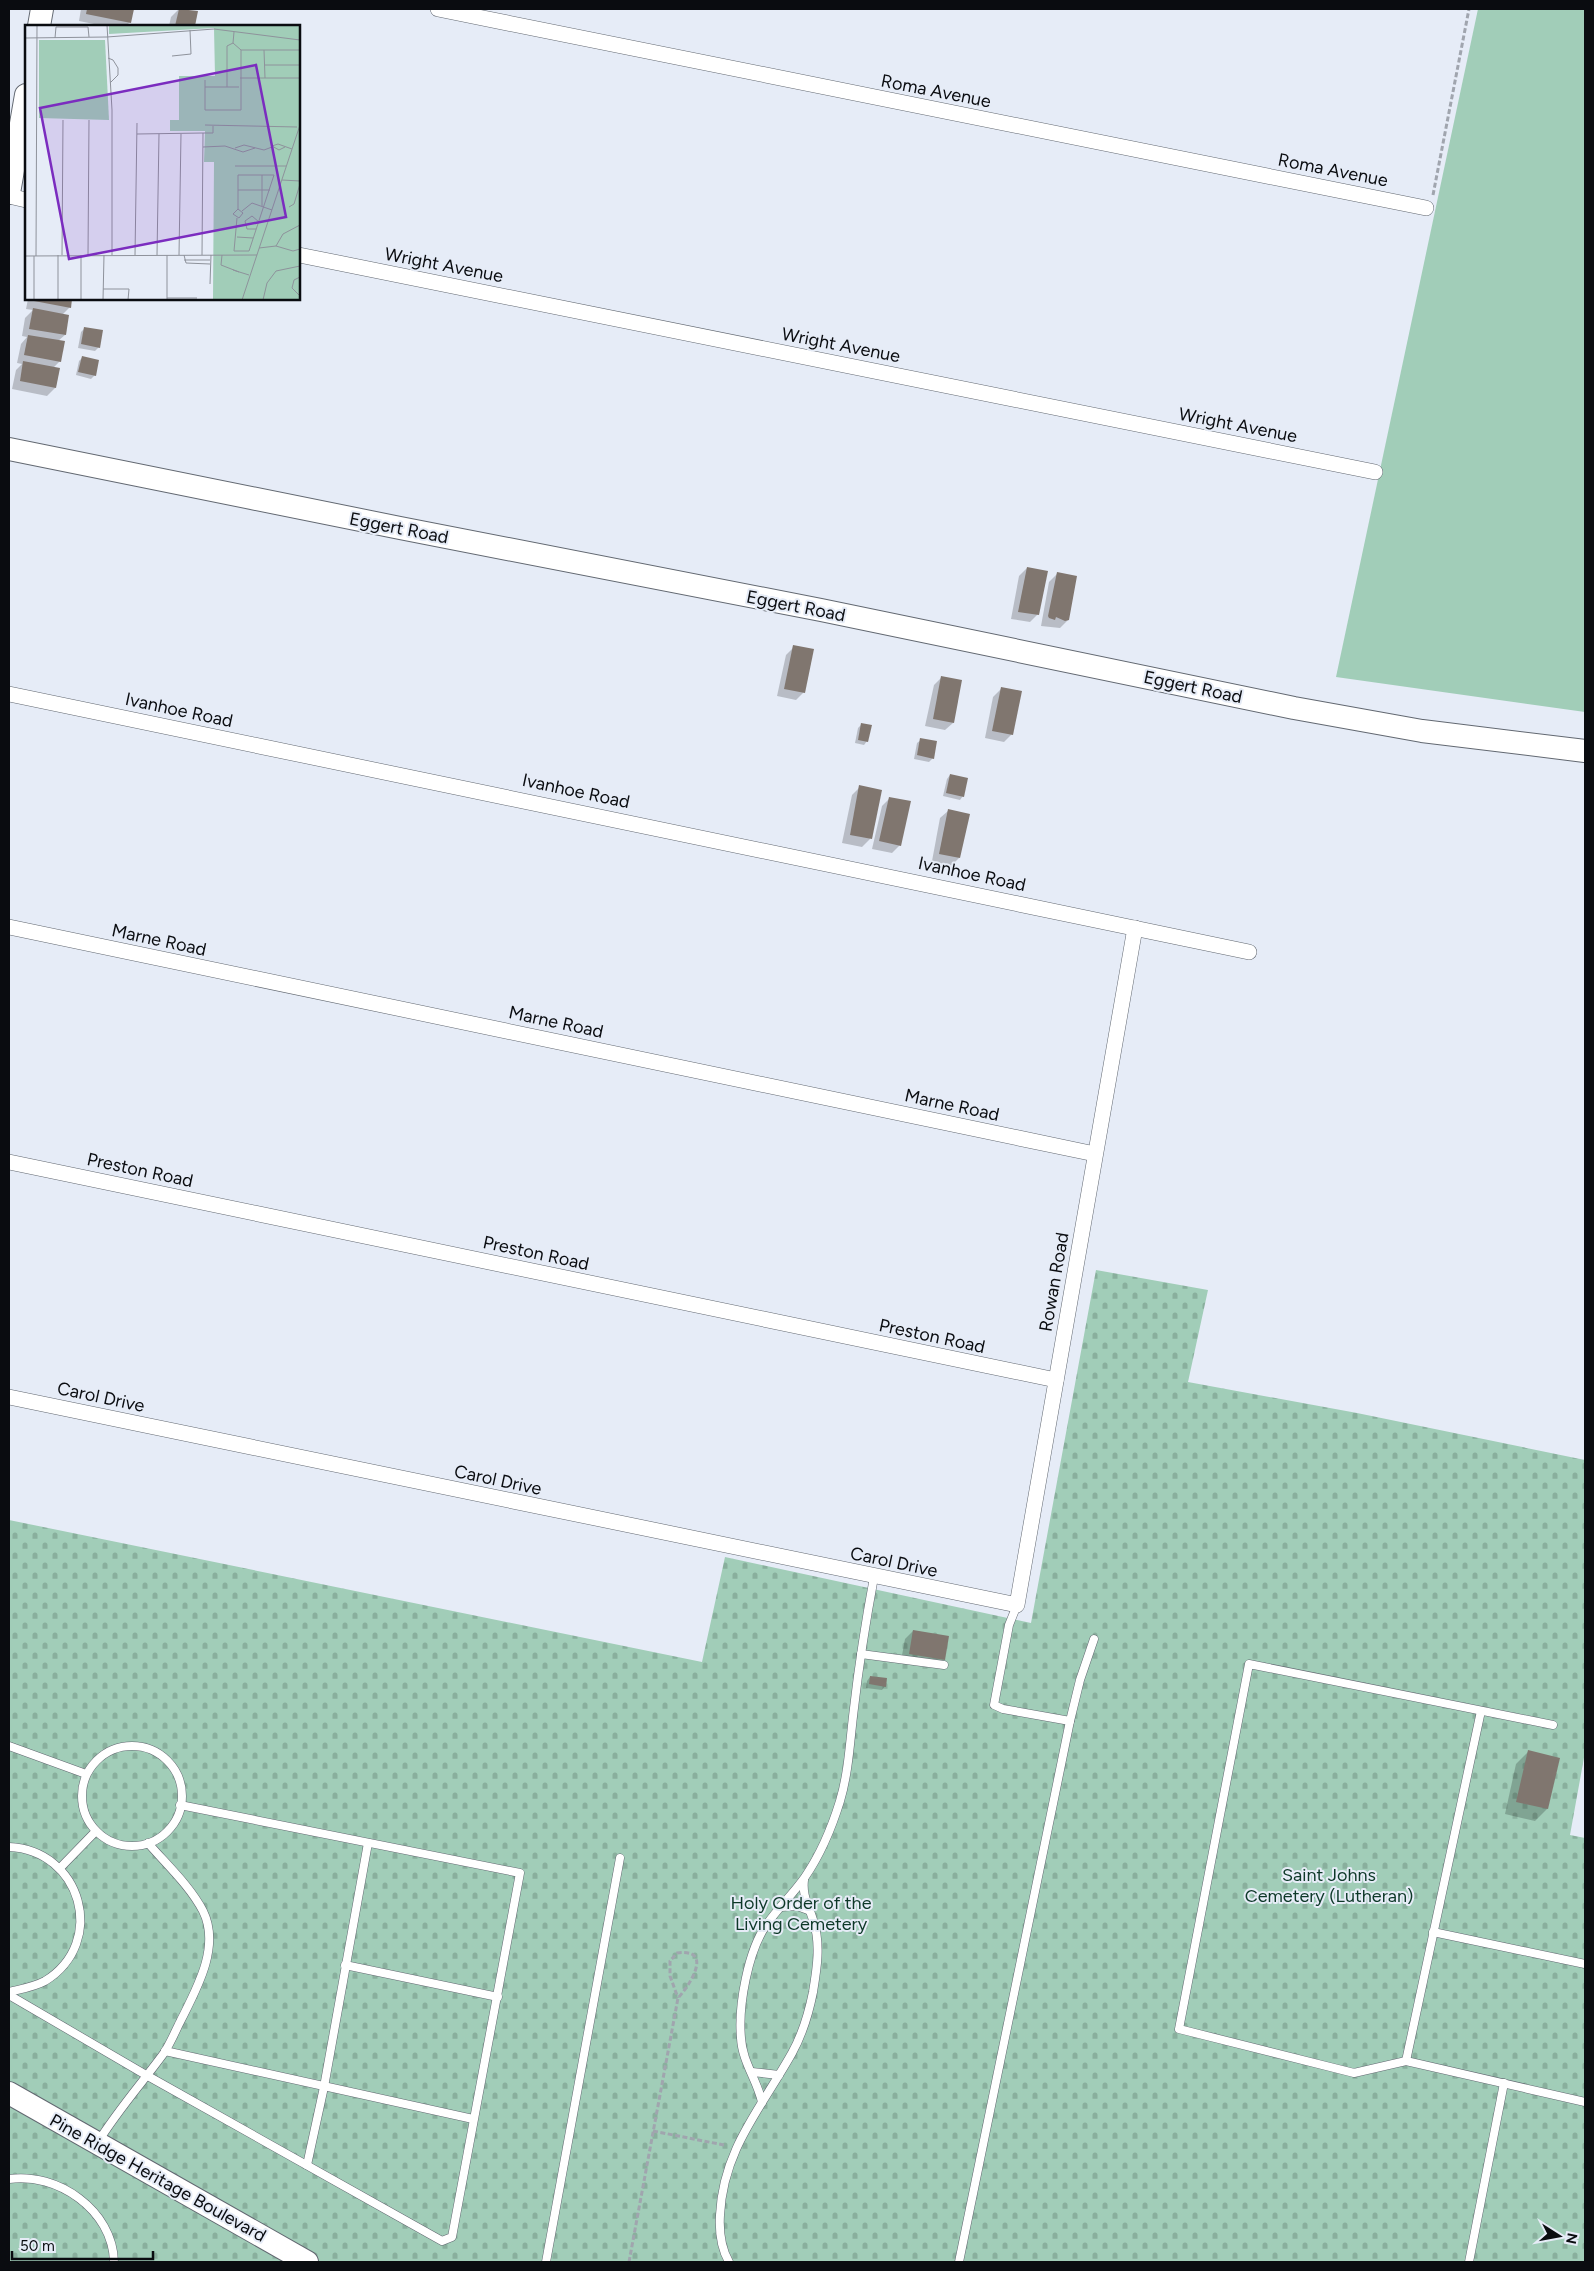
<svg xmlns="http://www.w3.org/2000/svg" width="1594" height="2271" viewBox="0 0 1594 2271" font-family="Figtree,sans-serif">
<defs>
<pattern id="cemetery-stones" width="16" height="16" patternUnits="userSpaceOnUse" patternTransform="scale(1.25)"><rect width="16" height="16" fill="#a1cdb8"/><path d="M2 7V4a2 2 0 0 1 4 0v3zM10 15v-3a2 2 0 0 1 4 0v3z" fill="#89af9d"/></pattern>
</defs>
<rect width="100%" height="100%" fill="#e6ecf7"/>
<path fill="#a1cdb8" d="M1478,9H1585V712L1336,677Z"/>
<path fill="url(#cemetery-stones)" d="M1096,1270L1208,1290L1188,1382L1357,1413L1585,1460V1752L1570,1835L1585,1838V2262H9V1520L702,1662L725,1557L1031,1623Z"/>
<g fill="#0003">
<path d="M81,9H133L130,22L126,26H104L79,21Z"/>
<path d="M179,9L197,12L194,26H169L171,17Z"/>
<path d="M28,299H71L70,307L62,315L68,316L65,335L58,341L60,361L53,368L55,388L47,396L12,389L16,370L22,364L17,363L21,344L27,337L22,336L25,318L33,310L26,309Z"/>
<path d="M85,328L99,347L95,351L78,348L81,332Z"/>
<path d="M82,358L95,375L91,379L76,375L79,361Z"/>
<path d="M1027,568L1038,614L1030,622L1011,619L1019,576Z"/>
<path d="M1057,574L1068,620L1060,628L1041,626L1049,582Z"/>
<path d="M794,647L804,692L796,700L777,696L786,655Z"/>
<path d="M942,677L953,723L945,730L925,726L934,685Z"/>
<path d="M1001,689L1012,734L1004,742L985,738L993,697Z"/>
<path d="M862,724L867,741L864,745L855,743L858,728Z"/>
<path d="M921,740L933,758L929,762L914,759L917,743Z"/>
<path d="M950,775L963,796L960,800L943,796L947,779Z"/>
<path d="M860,787L870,839L862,847L842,843L852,795Z"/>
<path d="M890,798L900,845L892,853L872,849L882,806Z"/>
<path d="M948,811L959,858L951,866L932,861L940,818Z"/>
<path d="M913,1631L944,1660L936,1668L901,1661L905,1639Z"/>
<path d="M870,1677L885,1686L882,1690L866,1688L867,1681Z"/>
<path d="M1528,1752L1547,1809L1535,1821L1505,1814L1516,1764Z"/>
</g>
<g fill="#80766f">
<path d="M87,9H134L131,23L86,14Z"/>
<path d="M179,9L198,11L195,26H175Z"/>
<path d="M34,299H72L71,308L34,301Z"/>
<path d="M33,308L69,315L66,335L29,329Z"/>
<path d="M84,327L103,330L100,348L81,344Z"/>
<path d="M28,335L65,341L61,362L24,355Z"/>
<path d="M82,356L99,360L96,376L78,372Z"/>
<path d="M23,361L60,368L56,388L20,381Z"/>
<path d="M1027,567L1048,571L1039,615L1018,612Z"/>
<path d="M1057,572L1077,576L1069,620L1065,621L1056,617L1055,620L1049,618L1048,616Z"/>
<path d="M793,645L814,649L805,693L784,689Z"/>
<path d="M941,676L962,680L954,723L933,719Z"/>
<path d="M1001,687L1022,691L1013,735L992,731Z"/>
<path d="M861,723L872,725L868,742L858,740Z"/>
<path d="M920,738L937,741L934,759L917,755Z"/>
<path d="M950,774L968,778L964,797L946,793Z"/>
<path d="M859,785L882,790L872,839L850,835Z"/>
<path d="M889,797L911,801L901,846L879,841Z"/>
<path d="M948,809L970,814L960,858L939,854Z"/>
<path d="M913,1630L949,1636L945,1660L909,1654Z"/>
<path d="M870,1676L887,1678L886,1687L869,1684Z"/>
<path d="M1528,1750L1560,1758L1548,1809L1516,1802Z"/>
</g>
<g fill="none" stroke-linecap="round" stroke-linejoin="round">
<defs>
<g id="lane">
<path d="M1017,1605L1009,1625L994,1705L1003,1709L1070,1721"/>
<path d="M861,1654L944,1665"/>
<path d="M1553,1725L1249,1664L1179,2029L1354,2073L1406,2061L1585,2102"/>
<path d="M9,1746L86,1774"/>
<circle cx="132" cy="1796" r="50"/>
<path d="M9,1847C81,1850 108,1942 45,1981C34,1987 21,1989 9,1992"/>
<path d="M60,1868L96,1831"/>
<path d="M781,1907L797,1906L808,1910"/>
<path d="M1433,1932L1585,1964"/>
<path d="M345,1965L498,1997"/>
<path d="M9,1995L146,2075L442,2241L452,2237L520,1873L180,1805"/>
<path d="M165,2051L473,2119"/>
<path d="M1406,2061L1481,1711"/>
<path d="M752,2072L779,2075"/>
<path d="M762,2102C757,2080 742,2061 741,2038C738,2006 748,1950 767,1924C778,1908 793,1894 805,1877C820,1855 832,1827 840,1801C849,1771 850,1739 854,1708C859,1664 866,1620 874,1577"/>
<path d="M98,2142C118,2110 142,2083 164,2053C170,2044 175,2032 180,2022C196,1990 221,1947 203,1911C190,1886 167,1865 148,1843"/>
<path d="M307,2165L324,2087L368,1843"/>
<path d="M9,2179C57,2172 113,2210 114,2262"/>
<path d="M546,2262L620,1858"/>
<path d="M729,2262C721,2248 719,2231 720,2215C723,2149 762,2107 792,2053C802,2035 809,2012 813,1992C817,1968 821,1943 813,1920C809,1906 802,1896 804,1880"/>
<path d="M959,2262L1070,1721L1080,1680L1094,1639"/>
<path d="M1469,2262L1504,2083"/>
</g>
<g id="street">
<path d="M438,9L1426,208"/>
<path d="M9,196L26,200"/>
<path d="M299,255L1375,472"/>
<path d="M9,694L1249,952"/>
<path d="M9,927L1095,1154"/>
<path d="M9,1162L1056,1380"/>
<path d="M9,1397L1017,1605L1135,928"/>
</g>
<g id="secondary">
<path d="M39,26L42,9"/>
<path d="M9,193L26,95"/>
<path d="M9,449L400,528L821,610L1294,708L1422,731L1585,751"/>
<path d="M9,2093L307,2262"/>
</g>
</defs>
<use href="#lane" stroke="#626871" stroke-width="9"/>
<use href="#street" stroke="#626871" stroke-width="16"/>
<use href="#secondary" stroke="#626871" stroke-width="24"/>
<g stroke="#a0a5ae" stroke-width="3" stroke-dasharray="5 2.5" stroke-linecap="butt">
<path d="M1433,195L1469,9"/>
<path d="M653,2131L724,2145"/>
<path d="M629,2262L678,1998C690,1985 714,1948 677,1953L670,1961V1976L678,1998"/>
</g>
<use href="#lane" stroke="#fff" stroke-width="8"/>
<use href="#street" stroke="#fff" stroke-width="15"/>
<use href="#secondary" stroke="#fff" stroke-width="22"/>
</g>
<g text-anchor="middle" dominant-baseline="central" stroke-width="4" stroke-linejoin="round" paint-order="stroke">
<g font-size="18" fill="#0a0c10" stroke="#e6ecf7">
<text transform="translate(936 91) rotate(11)">Roma Avenue</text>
<text transform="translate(1333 170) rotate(11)">Roma Avenue</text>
<text transform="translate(444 265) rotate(11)">Wright Avenue</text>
<text transform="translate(841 345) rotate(11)">Wright Avenue</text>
<text transform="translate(1238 425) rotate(11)">Wright Avenue</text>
<text transform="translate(399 528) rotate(11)">Eggert Road</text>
<text transform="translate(796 606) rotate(11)">Eggert Road</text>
<text transform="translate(1193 687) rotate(12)">Eggert Road</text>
<text transform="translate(179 710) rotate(12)">Ivanhoe Road</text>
<text transform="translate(576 791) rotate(12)">Ivanhoe Road</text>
<text transform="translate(972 874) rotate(12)">Ivanhoe Road</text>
<text transform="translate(159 940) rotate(12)">Marne Road</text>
<text transform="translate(556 1022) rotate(12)">Marne Road</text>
<text transform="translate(952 1105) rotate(12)">Marne Road</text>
<text transform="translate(140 1170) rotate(12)">Preston Road</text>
<text transform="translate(536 1253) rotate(12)">Preston Road</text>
<text transform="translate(1054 1282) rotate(-80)">Rowan Road</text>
<text transform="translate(932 1336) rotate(12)">Preston Road</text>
<text transform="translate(101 1397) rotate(12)">Carol Drive</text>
<text transform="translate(498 1480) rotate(12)">Carol Drive</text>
<text transform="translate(894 1562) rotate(12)">Carol Drive</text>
<text transform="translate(158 2178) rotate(29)">Pine Ridge Heritage Boulevard</text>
</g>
<g font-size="18" fill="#0d3828" stroke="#e6ecf7">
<text x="1329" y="1875">Saint Johns<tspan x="1329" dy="21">Cemetery (Lutheran)</tspan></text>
<text x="801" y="1903">Holy Order of the<tspan x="801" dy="21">Living Cemetery</tspan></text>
</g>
</g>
<g transform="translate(25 25)">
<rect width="275" height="275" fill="#e6ecf7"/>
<path d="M14,15H80L84,95L14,93Z" fill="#a1cdb8"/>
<path d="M84,0H275V275H188L189,137H179L180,106H145V95H154V51H190L189,3L84,9Z" fill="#a1cdb8"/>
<path fill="none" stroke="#8e929b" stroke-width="1" d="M82,0L87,85V230M0,13L82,12L189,4L275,15M30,13L31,2H63L64,12M216,25H239L240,53M239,25H275M147,31L166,29L165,5M83,33L88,35L93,43V50L85,58M239,40H275M215,53H275M180,55V85H216V25L208,18L209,7M180,62H214M202,62V21L208,18M180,100L272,102M178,108H188V101M112,109L178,108L177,230M178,122L200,121L218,127L230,123M260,122L254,125L247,121L253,119L267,124M210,123L219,120L239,125L247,122M210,141H261M257,155L275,156M213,165H245M237,181V150M264,182L269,179L275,159M217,186L227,178L247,185M212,193L209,226H224L249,150H213V184L208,189L214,193L218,188L213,184M231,204H222L220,196L227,191L234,197M212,212L228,213M251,221L258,209L275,200M234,223L251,221L268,226L275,224M37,230L38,95M56,230V275M63,230L64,95M110,230L112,98M132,230L134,109M154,230L156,109M159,230L161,238L185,239M197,230L196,240L214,247M0,231L232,230M11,231L12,0M159,235H185M208,245L224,250M275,252L269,255L267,263L275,271M185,259L186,230M78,264H104L103,275M142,273H172M9,275V231M33,275V230M78,275L79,230M142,275V230M217,275L275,100M238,275L242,258L251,246L275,241"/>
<path fill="#7b2cbf" fill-opacity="0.15" stroke="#7b2cbf" stroke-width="2.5" d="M231,40L261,192L44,234L15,83Z"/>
<rect width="275" height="275" fill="none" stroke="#0a0c10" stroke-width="2.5"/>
</g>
<rect width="1594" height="2271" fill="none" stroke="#0a0c10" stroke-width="20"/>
<g transform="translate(1559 2236) rotate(101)" stroke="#e6ecf7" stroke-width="4" paint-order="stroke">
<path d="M0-4L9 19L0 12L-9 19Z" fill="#0a0c10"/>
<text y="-8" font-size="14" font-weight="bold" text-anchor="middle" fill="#0a0c10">N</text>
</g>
<path d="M12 2251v8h141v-8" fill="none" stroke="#0a0c10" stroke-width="2.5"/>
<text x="20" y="2251" font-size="15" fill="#0a0c10" stroke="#e6ecf7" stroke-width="4" paint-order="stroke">50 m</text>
</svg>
